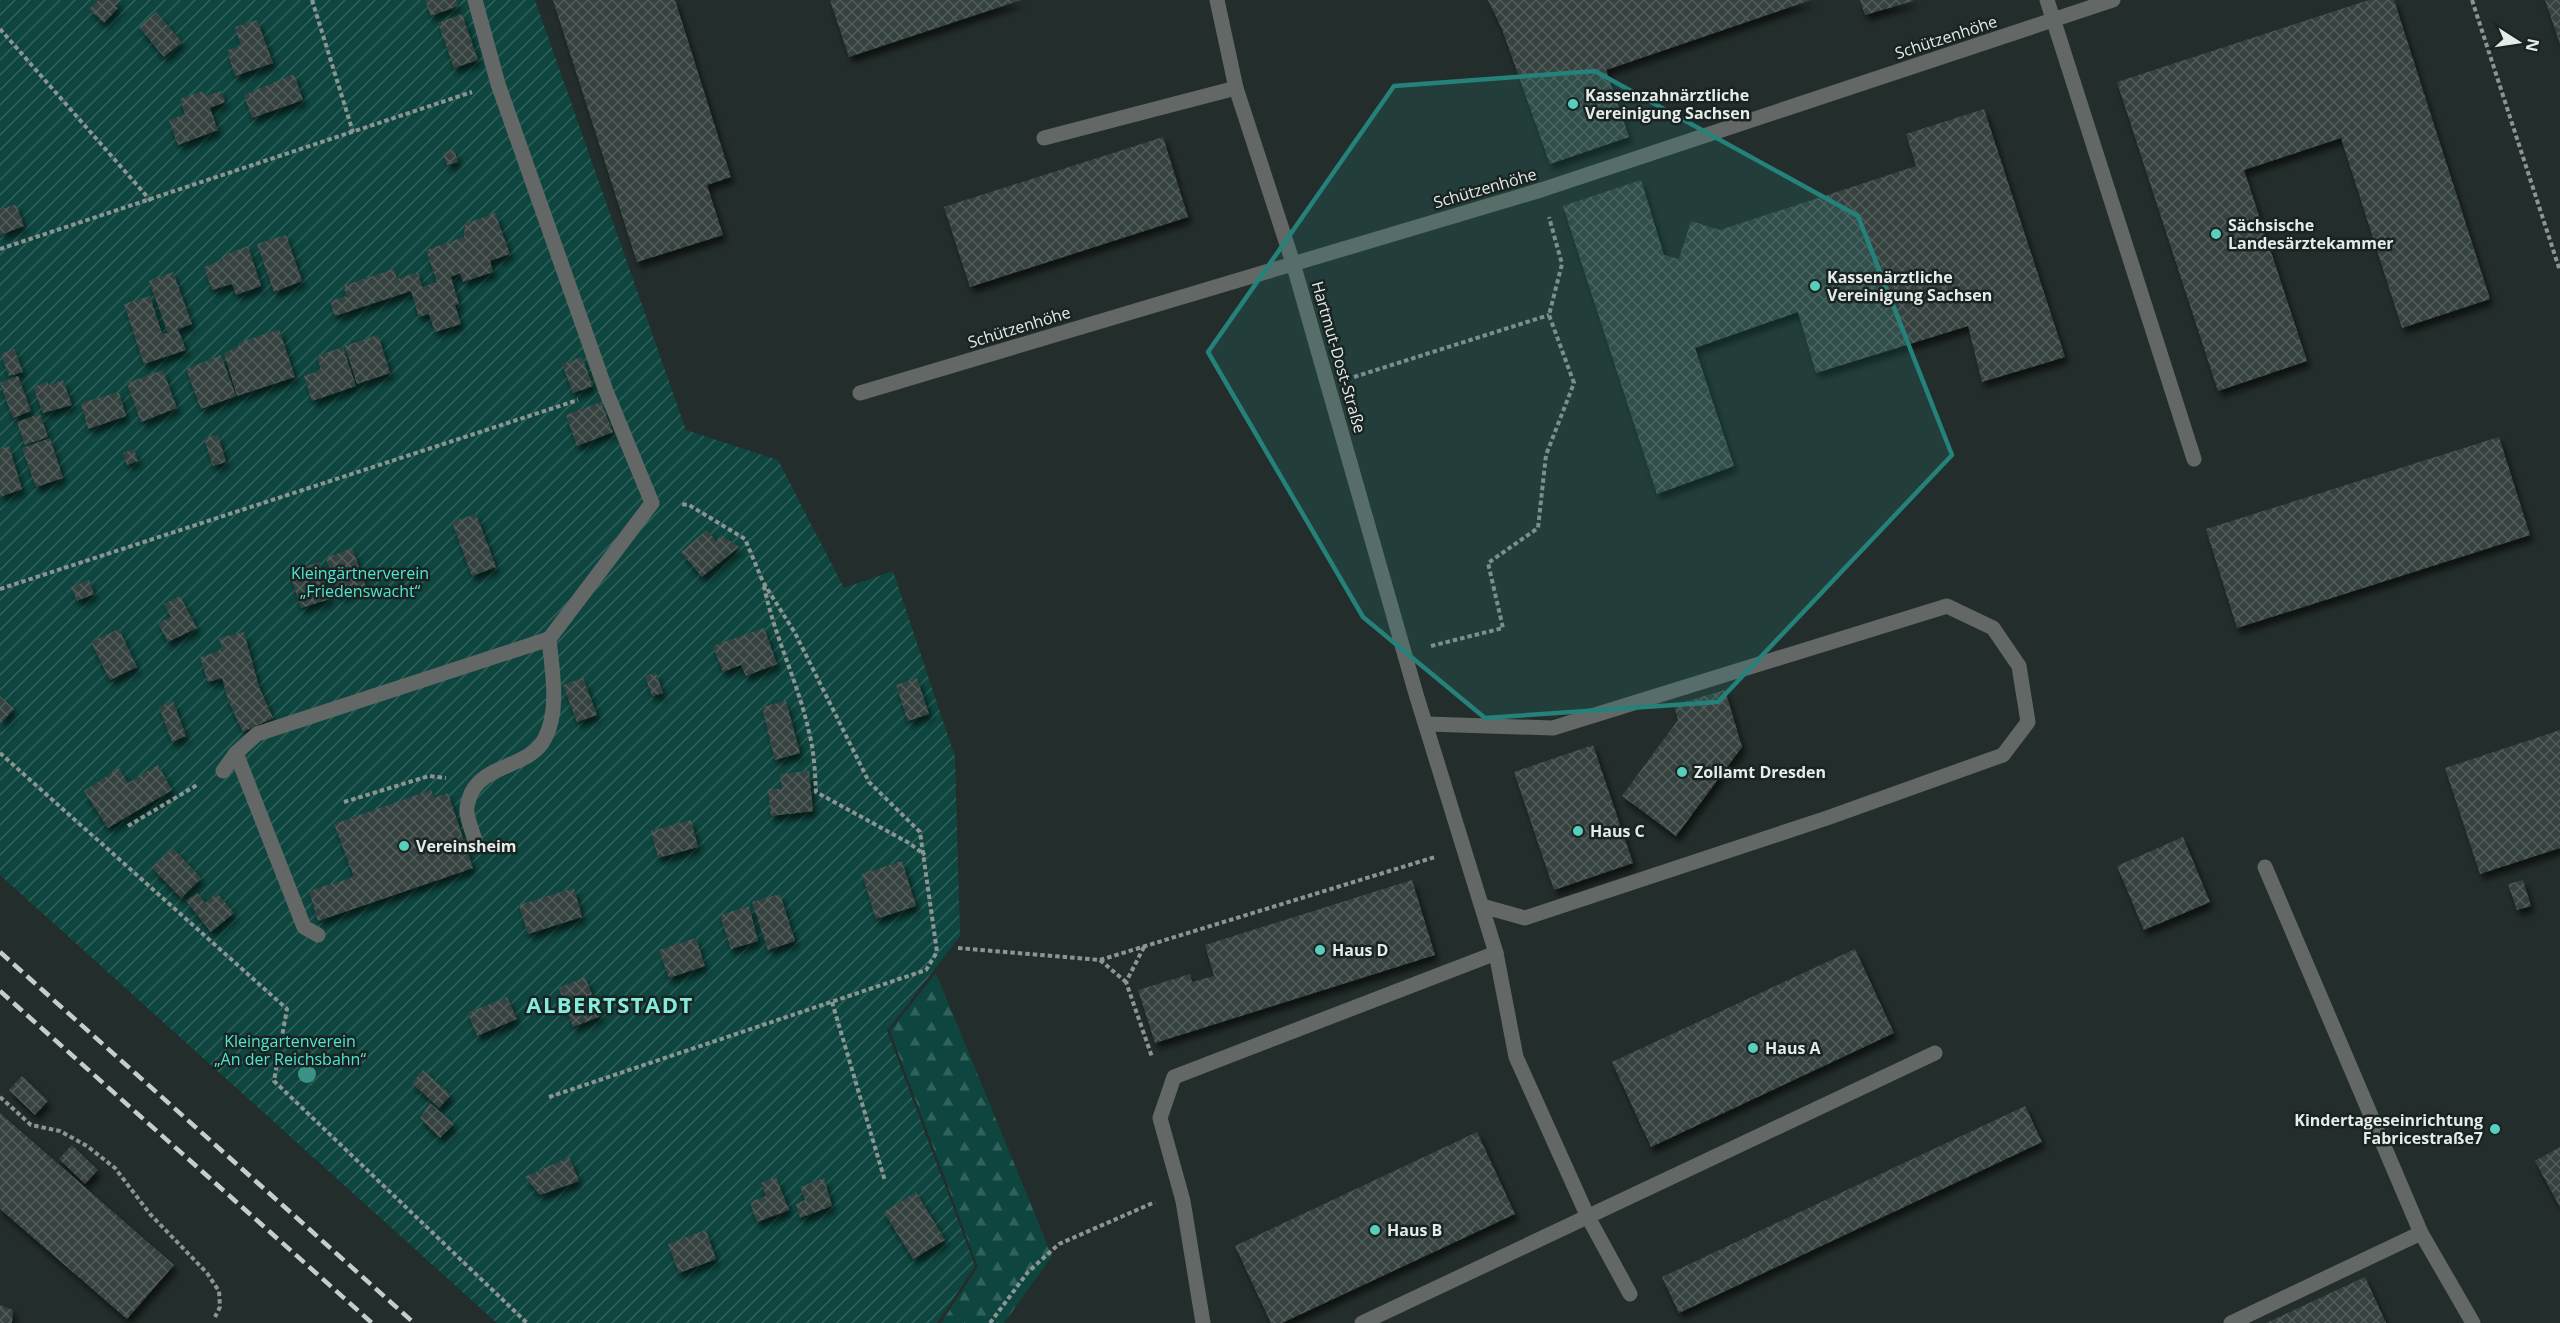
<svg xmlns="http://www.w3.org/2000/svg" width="2560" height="1323" viewBox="0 0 2560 1323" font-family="'Open Sans',sans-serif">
<defs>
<pattern id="forest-firs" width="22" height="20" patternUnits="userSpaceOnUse" patternTransform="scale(1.5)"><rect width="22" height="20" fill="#0e463f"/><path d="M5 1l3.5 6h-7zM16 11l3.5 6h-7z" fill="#31615b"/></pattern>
<pattern id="garden-furrows" width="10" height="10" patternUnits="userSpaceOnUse" patternTransform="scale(1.5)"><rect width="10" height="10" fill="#0e463f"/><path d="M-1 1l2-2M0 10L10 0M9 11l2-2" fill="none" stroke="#31615b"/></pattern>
<pattern id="building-cross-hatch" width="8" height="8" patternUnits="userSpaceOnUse" patternTransform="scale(1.5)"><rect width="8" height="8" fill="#364240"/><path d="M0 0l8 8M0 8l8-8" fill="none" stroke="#535d5c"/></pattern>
<filter id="shadow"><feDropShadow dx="3.5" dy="6" stdDeviation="3" flood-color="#0009"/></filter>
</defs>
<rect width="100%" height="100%" fill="#232d2b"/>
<path fill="url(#forest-firs)" d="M936,973L1052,1256L1004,1323H941L978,1267L890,1031Z"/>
<path fill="url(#garden-furrows)" d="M0,0H535L686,430L778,460L844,588L893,571L955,757L960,936L887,1031L975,1266L937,1323H497L0,875Z"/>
<g fill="url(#building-cross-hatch)" filter="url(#shadow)">
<path d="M98,0H121L115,6L118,8L104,23L89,9Z"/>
<path d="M425,0H456L458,6L431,16Z"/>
<path d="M553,0H675L731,177L707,185L723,235L637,262Z"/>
<path d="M830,0H1021L849,57Z"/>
<path d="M1488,0H1811L1606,70L1629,137L1550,164L1502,29Z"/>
<path d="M1860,0H1913V1L1865,15Z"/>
<path d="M2369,0H2394L2490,299L2402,328L2341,138L2244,170L2307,361L2218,391L2117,82Z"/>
<path d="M2545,0H2560V44Z"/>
<path d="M156,12L182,42L164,57L139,27Z"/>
<path d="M462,14L478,60L454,68L438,23Z"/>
<path d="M257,20L273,63L235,76L227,50L241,46L235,27Z"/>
<path d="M294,74L303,100L252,118L244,95Z"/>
<path d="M203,91L206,96L221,91L225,102L210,108L218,130L178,145L169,120L185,114L180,99Z"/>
<path d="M1984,109L2065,357L1982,382L1968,326L1816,373L1798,312L1695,348L1734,466L1657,494L1563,206L1641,180L1664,255L1679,259L1691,221L1720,230L1916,166L1906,134Z"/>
<path d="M1163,137L1188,217L970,287L944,207Z"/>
<path d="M454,149L458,162L447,165L443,153Z"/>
<path d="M16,204L24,226L0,235V210Z"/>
<path d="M495,213L510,254L490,261L493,272L463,282L460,273L451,277L459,304L455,305L461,324L435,332L429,314L419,317L411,291L335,316L330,301L347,296L343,286L394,269L397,279L418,272L422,287L437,282L426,250L464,237L465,224Z"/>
<path d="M286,235L302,281L274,292L257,244Z"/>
<path d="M248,246L261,286L236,295L232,284L212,290L204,267L223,260L222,256Z"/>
<path d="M173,272L192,324L178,329L186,350L144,364L124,304L150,296L162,334L168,333L149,281Z"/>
<path d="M279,329L295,377L237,396L224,353L240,346L239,343Z"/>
<path d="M378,335L390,373L357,384L345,346Z"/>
<path d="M343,347L356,386L312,401L304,376L321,370L317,356Z"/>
<path d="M14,349L23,372L9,376L1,354Z"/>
<path d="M221,355L236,396L201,409L186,369Z"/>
<path d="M582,357L593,386L573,393L562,364Z"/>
<path d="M163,370L177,408L141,422L127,383Z"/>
<path d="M18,376L31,411L13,418L0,383Z"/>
<path d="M63,380L72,405L43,413L33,387L47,382L49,386Z"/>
<path d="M119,392L126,416L88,429L81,403Z"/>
<path d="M601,402L613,432L577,446L566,415Z"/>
<path d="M40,414L48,437L25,445L17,422Z"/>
<path d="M218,435L226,462L213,466L204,438Z"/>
<path d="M2499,437L2530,535L2237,628L2206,529Z"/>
<path d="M50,438L63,478L36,487L22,448Z"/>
<path d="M9,446L22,489L0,497V449Z"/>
<path d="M134,449L138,461L127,465L123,453Z"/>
<path d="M476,514L496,567L472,576L452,522Z"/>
<path d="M707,530L716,541L721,535L739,547L702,577L681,552Z"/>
<path d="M352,548L366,587L339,596L326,558Z"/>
<path d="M319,562L330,599L301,608L289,572Z"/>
<path d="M89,580L94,594L77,601L71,587Z"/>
<path d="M180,596L197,628L168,642L158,623L171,617L164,604Z"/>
<path d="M764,628L777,664L746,676L741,665L723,672L713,646Z"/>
<path d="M119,629L137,667L110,680L91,642Z"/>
<path d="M244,632L259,687L273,718L243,732L228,700L222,678L208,682L200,657L223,650L219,638Z"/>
<path d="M656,673L663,693L652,696L645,676Z"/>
<path d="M583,678L597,715L577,722L563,685Z"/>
<path d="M917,678L929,714L908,721L896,685Z"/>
<path d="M1725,690L1742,747L1676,836L1622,796L1678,720L1674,705Z"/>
<path d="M0,696L14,709L0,724Z"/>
<path d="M173,701L186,736L172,742L159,707Z"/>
<path d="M786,701L800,753L775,760L762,707Z"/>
<path d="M2560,730V848L2480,874L2445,768Z"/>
<path d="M1593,745L1633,863L1554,890L1514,772Z"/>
<path d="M158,765L172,790L108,828L84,791L119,768L128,783Z"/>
<path d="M809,771L813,811L771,816L768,789H782L780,774Z"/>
<path d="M431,790L434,798L448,793L473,868L318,921L309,891L354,877L334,824Z"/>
<path d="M691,820L698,847L658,858L651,831Z"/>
<path d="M2183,837L2210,902L2144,930L2117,866Z"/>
<path d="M173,848L201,878L181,898L152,868Z"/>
<path d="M902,861L916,906L876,919L862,874Z"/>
<path d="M1412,880L1435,955L1155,1043L1138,990L1190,974L1192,982L1214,976L1205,945Z"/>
<path d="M2523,880L2531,906L2517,910L2508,884Z"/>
<path d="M574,888L582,917L528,934L519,905Z"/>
<path d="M197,893L205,903L217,893L234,913L211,932L186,901Z"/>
<path d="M780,894L795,941L768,950L752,902Z"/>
<path d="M749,906L758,941L731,949L720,915Z"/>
<path d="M696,938L705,966L669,978L659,950Z"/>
<path d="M1855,949L1894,1033L1651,1147L1612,1062Z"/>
<path d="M585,977L601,1016L573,1027L559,988Z"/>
<path d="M507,997L517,1019L477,1036L468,1013Z"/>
<path d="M423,1070L451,1095L439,1108L412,1083Z"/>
<path d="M22,1076L48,1101L35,1115L9,1090Z"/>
<path d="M430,1103L454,1124L440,1138L420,1118Z"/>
<path d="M2025,1106L2042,1142L1679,1313L1662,1277Z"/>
<path d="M0,1113L174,1265L127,1319L0,1209Z"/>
<path d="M1477,1132L1515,1214L1282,1323H1271L1235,1246Z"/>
<path d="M72,1145L98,1170L85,1184L59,1159Z"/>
<path d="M2560,1147V1207L2535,1161Z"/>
<path d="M569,1157L579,1181L540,1195L525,1177Z"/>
<path d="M776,1177L789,1210L757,1222L750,1202L766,1196L761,1183Z"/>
<path d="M824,1178L832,1206L800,1218L796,1204L805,1200L800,1187Z"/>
<path d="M916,1192L945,1240L913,1259L884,1212Z"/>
<path d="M706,1230L716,1259L679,1273L668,1244Z"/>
<path d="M2365,1277L2386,1323H2266Z"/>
<path d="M0,1305L13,1310L12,1323H0Z"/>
</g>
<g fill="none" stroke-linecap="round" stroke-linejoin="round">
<g stroke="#8d9593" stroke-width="4" stroke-dasharray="4.5 3" stroke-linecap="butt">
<path d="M312,0L353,132"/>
<path d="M2472,0L2560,271"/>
<path d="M0,29L151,201"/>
<path d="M0,249L472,92"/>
<path d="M1354,377L1549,315"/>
<path d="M764,586C774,636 798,682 809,732C814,751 815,772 816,792L909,843L925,855"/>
<path d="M0,589L578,400"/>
<path d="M1431,646L1503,628L1488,563L1538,528L1546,455L1574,383L1549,315L1562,264L1549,217"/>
<path d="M0,753L287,1009L274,1081L527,1323"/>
<path d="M344,802L429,776L446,778"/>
<path d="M128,826L197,785"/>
<path d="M1144,947L1126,982L1152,1057"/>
<path d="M958,948L1100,960L1435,857"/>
<path d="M1100,960L1126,982"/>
<path d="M832,1002L885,1181"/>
<path d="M0,1097L31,1125L60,1131L87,1146L115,1168L150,1214L207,1273L219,1291L220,1307L215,1317"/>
<path d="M549,1097L926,970L937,952L920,832L869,782L795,633L763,582L745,539L689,505L680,504"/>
<path d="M990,1323L1028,1272L1059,1244L1155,1202"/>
</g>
<g stroke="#636867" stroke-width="15">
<path d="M475,0L498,84L606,391L652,503L549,639C552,671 560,709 545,738C530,769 479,763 469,799C468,803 466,808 467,812C468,822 473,833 476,843"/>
<path d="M1217,0L1236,88L1293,263L1416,694L1496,953L1516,1057L1588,1217L1630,1294"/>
<path d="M2047,0L2194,459"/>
<path d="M1044,138L1236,88"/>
<path d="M860,393L1541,190L2113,0"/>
<path d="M1427,724L1553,728L1947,606L1993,628L2019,666L2028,722L2003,755L1827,818L1525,918L1482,906"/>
<path d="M236,753L304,927L318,935"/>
<path d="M223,771L236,753L257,734L549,639"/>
<path d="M2265,867L2421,1233L2473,1323"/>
<path d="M1203,1323L1183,1201L1160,1118L1174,1077L1496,953"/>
<path d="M1362,1323L1935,1053"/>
<path d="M2231,1323L2421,1233"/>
</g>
<g stroke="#c6cecc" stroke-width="4.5" stroke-dasharray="12 6" stroke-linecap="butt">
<path d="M0,952L414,1323"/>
<path d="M0,991L372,1323"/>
</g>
</g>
<circle fill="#3c9286" cx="307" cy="1074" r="9"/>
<path fill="#24827a" fill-opacity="0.2" stroke="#24827a" stroke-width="4.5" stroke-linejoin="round" d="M1595,71L1858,216L1952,455L1718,702L1485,718L1363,617L1208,352L1394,86Z"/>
<g fill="#5acebd" stroke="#192422" stroke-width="2">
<circle cx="1573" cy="104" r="6"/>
<circle cx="2216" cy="234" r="6"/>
<circle cx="1815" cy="286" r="6"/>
<circle cx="1682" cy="772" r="6"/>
<circle cx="1578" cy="831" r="6"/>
<circle cx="404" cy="846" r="6"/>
<circle cx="1320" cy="950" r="6"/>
<circle cx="1753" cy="1048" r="6"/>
<circle cx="2495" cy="1129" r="6"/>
<circle cx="1375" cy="1230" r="6"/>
</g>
<g text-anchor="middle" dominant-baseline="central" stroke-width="5" stroke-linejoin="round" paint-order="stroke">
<g font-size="16" fill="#e4ebe9" stroke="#192422">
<text transform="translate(1946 37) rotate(-18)">Schützenhöhe</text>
<text transform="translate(1485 188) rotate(-16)">Schützenhöhe</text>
<text transform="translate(1019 327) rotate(-17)">Schützenhöhe</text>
<text transform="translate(1339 357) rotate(74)">Hartmut-Dost-Straße</text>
</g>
<g font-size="16" font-weight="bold" fill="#e4ebe9" stroke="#192422" text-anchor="start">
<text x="1585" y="95">Kassenzahnärztliche<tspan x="1585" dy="18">Vereinigung Sachsen</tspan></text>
<text x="2228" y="225">Sächsische<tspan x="2228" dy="18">Landesärztekammer</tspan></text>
<text x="1827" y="277">Kassenärztliche<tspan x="1827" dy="18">Vereinigung Sachsen</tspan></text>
<text x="1694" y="772">Zollamt Dresden</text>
<text x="1590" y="831">Haus C</text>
<text x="416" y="846">Vereinsheim</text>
<text x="1332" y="950">Haus D</text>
<text x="1765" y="1048">Haus A</text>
<text x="2483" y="1120" text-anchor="end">Kindertageseinrichtung<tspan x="2483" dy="18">Fabricestraße7</tspan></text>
<text x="1387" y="1230">Haus B</text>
</g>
<g font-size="16" fill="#51e5d1" stroke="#192422">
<text x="360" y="573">Kleingärtnerverein<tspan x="360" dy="18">„Friedenswacht“</tspan></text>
<text x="290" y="1041">Kleingartenverein<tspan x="290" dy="18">„An der Reichsbahn“</tspan></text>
</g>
<g font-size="22" font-weight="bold" letter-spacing="1.5" fill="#85ecdc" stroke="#192422">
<text x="610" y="1004">ALBERTSTADT</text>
</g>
</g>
<g transform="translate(2518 42) rotate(102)" stroke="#192422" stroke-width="4.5" paint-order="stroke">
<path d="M0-4.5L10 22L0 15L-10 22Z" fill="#e4ebe9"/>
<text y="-9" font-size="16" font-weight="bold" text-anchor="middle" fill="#e4ebe9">N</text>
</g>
</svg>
